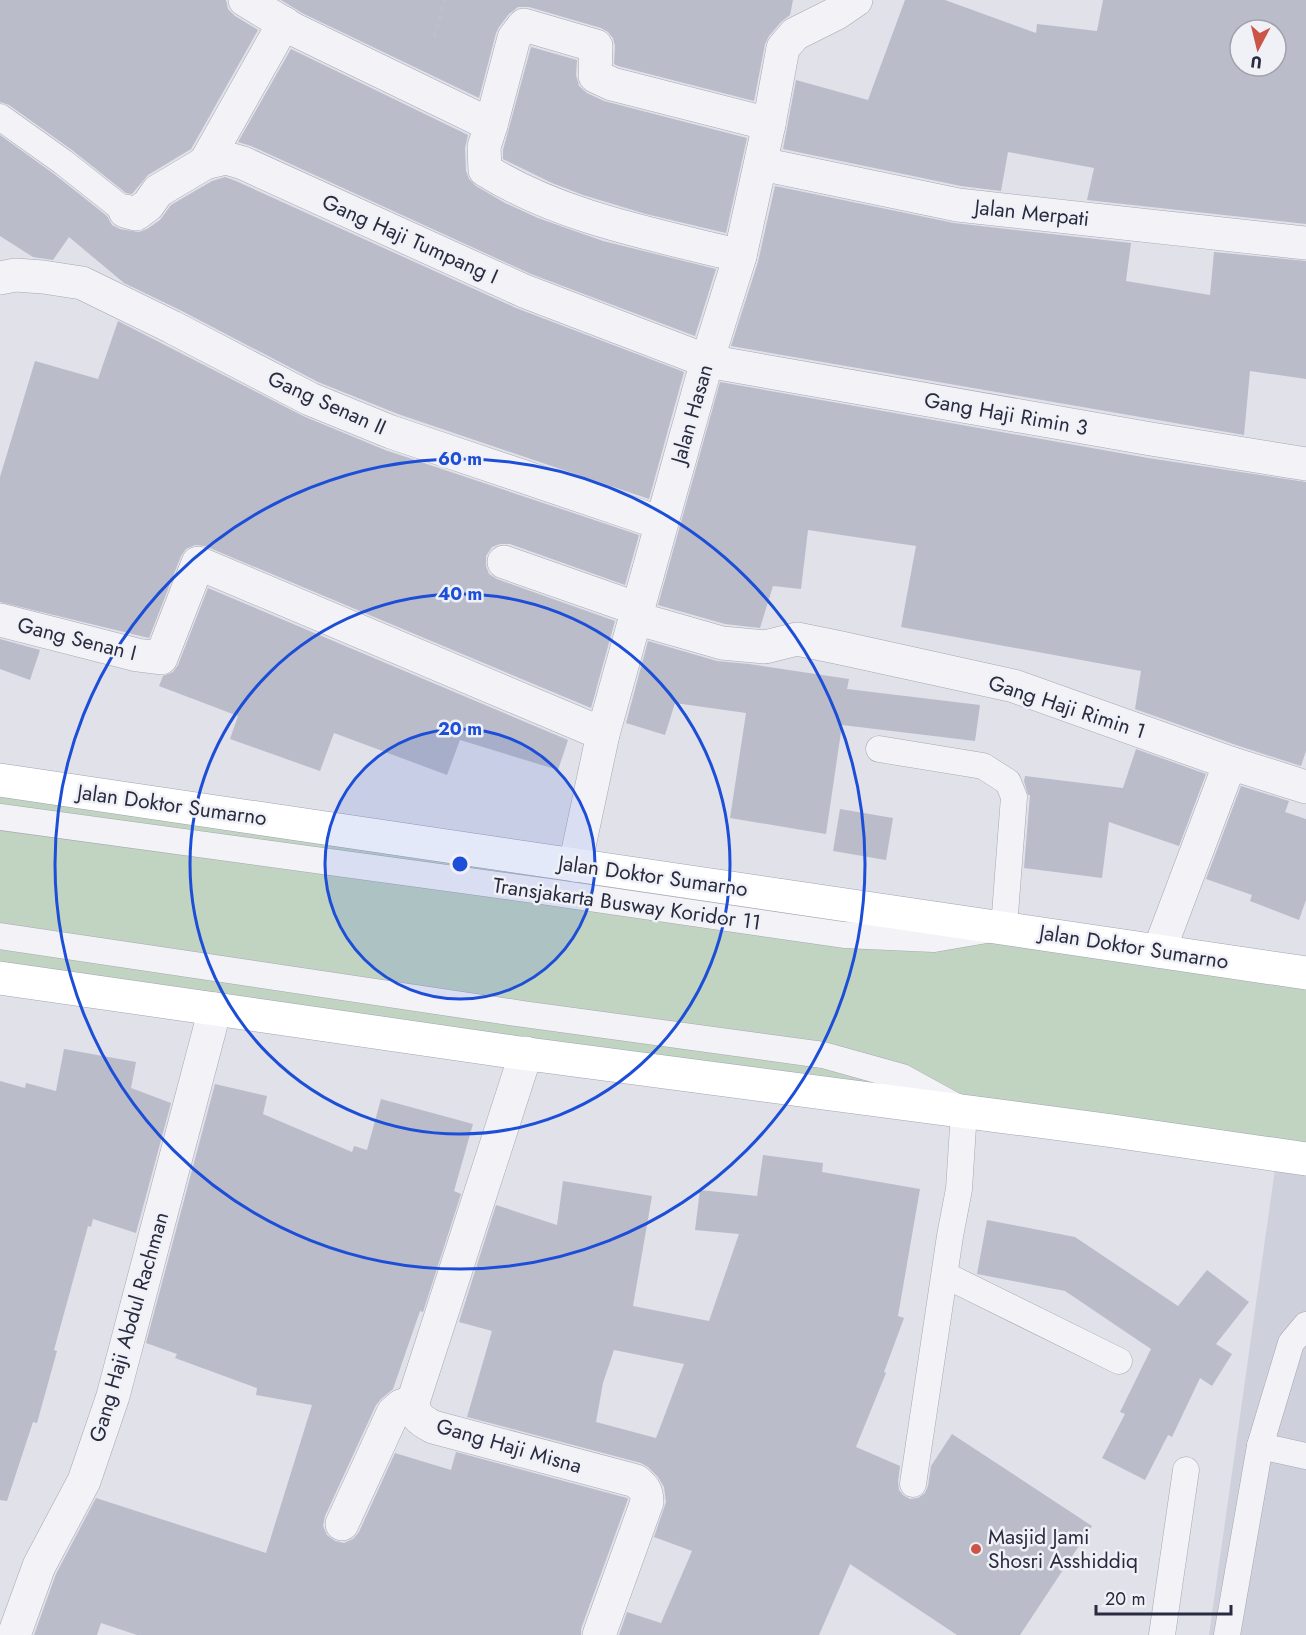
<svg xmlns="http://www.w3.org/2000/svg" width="1306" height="1635" viewBox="0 0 1306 1635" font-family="Jost,sans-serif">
<rect width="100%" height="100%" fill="#e0e1e9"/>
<path fill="#ced0db" d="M1277,1155L1306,1158V1635H1209Z"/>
<path fill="#c1d3c1" d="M0,780L1306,973V1157L0,976Z"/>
<g fill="#babcc9" fill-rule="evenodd">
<path d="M0,0H226L228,9L235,16L258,30L191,149L148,175L132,194L126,193L72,150L9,105L0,102Z"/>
<path d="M281,0H793L790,15L781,22L769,36L765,44L754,101L618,66L614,64L615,46L613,38L608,32L601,28L529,7H518L509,14L499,27L496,33L479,98L302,13Z"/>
<path d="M905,0H945L1036,33L1037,24L1097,31L1103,0H1306V224L1087,200L1094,168L1008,152L1001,191L961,186L783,149L796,80L868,100ZM1240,30H1276V66H1240Z"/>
<path d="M531,47L577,60L576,75L579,86L587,93L604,101L747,138L726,233L646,214L583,195L552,183L503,159V150Z"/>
<path d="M291,49L468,135L465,148L466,171L469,179L476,186L505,203L538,218L603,241L716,269L695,336L531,274L251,146L238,142Z"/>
<path d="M0,135L54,174L107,216L112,225L120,229L139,232L147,229L160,220L171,205L212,181L225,177L236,181L516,308L684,372L649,499L398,414L318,382L180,310L124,283L69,237L53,260L33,257L0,236Z"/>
<path d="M775,186L954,223L1131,243L1126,281L1210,295L1214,252L1306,261V379L1250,371L1244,435L731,346L758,262Z"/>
<path d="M118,321L303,416L385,450L639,535L625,585L510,544H500L492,547L486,556V566L489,574L497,579L615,621L591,708L205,546L195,545L186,549L181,556L149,638L0,602V477L35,361L98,379Z"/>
<path d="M720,382L1148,458L1306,482V751L1301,766L1236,745L1135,709L1141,671L901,627L916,546L808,530L801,589L773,586L760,628L725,624L658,605Z"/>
<path d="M208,588L568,740L558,770L460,740L447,775L334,733L320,771L230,739L238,716L159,686L163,676L173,672L178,665Z"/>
<path d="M0,639L40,650L30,680L0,669Z"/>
<path d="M648,641L717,661L749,664L849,679L847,689L980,705L975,741L842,725L826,834L730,818L746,713L675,703L665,735L626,723Z"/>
<path d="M1136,749L1206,774L1179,846L1109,822L1102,878L1024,868L1030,795H1028L1024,781L1025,776L1123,788Z"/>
<path d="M1241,786L1289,801L1285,812L1306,819V900L1299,920L1250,901L1252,895L1206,879Z"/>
<path d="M840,809L893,818L886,860L833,851Z"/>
<path d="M64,1049L136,1062L131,1088L171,1103L136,1233L93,1219L91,1227L88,1226L54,1350L57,1351L37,1423L33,1422L7,1501L0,1500V1081L25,1088L26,1083L56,1091Z"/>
<path d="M215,1084L267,1096L263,1114L352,1152L354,1146L367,1150L381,1099L473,1124L454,1191L461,1194L423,1312L420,1311L393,1389L381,1399L376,1405L325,1516L323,1526L327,1535L335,1541L344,1543L353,1539L359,1532L395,1453L451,1470L456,1452L627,1498L628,1499L581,1629V1635H137L101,1623L97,1635H34L56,1574L96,1498L266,1553L312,1405L256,1395L257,1388L175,1358L177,1354L146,1343Z"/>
<path d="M763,1155L823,1163L822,1172L920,1189L898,1316L904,1318L884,1372L886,1373L856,1447L900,1466L898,1482L899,1490L903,1495L910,1499L918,1498L925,1493L928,1486L931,1466L952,1434L1092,1526L1020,1635H957L850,1564L819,1635H619L627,1612L661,1623L692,1551L654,1537L666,1502L664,1487L658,1477L648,1467L641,1463L467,1417L492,1331L459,1322L496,1205L557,1225L563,1181L652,1196L633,1306L709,1321L739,1234L695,1230L700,1190L757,1196ZM614,1350L684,1364L656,1438L596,1422L603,1383Z"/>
<path d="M987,1220L1075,1237L1178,1306L1207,1270L1249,1302L1216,1344L1232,1354L1212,1386L1200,1378L1172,1437L1168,1435L1145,1480L1102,1458L1125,1414L1120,1412L1151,1349L1065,1291L977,1274Z"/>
</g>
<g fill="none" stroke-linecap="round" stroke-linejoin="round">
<defs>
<g id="service">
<path d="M0,117L63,162L125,211"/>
<path d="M0,817L549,892L844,935L934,939L1004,927L1014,797L1008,782L983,766L879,749"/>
<path d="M0,936L523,1014L823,1055L902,1077L964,1111L959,1189L950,1236L913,1484"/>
<path d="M945,1275L1119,1361"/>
<path d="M1260,1446L1306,1456"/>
<path d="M1162,1635L1186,1470"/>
<path d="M1227,1635L1260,1446L1291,1343L1306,1325"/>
</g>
<g id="minor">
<path d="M245,0L293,29L491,125L484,147L485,170C562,218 653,234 740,256"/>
<path d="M491,125L514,38L524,25L596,46L595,76L612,84L769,124"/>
<path d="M205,163L284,23"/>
<path d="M761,164L958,205L1306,243"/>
<path d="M125,211L136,214L148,205L158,191L205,163L226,158L243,163L524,291L707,361L1151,439L1306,464"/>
<path d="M0,278L15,275L43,277L82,283L172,327L310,399L391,432L661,523"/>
<path d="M504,562L638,609"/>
<path d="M635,618L722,643L765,647L797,639L841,648L1014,686L1230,763L1159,951"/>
<path d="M0,620L137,655L161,658L198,563L603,734"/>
<path d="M1230,763L1306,787"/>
<path d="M575,865L603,734L707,361L740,256L769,124L783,48L795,34L837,13L856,0"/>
<path d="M526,1053L413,1402C415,1417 420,1420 433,1427L636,1481C644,1488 647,1491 647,1502L599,1635"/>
<path d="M342,1524L393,1413L401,1406L413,1402"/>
<path d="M14,1635L39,1566L84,1481L113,1396L215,1009"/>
</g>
<g id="primary">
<path d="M0,780L1306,973"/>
<path d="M0,978L513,1052L1113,1131L1306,1159"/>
</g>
</defs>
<use href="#service" stroke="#a5a7b3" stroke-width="27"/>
<use href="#minor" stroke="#a5a7b3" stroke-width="34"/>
<use href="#primary" stroke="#a0a3b4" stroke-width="34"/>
<path stroke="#bebfc7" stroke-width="4" stroke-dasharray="4.5 4.5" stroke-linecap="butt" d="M434,37L445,0"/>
<use href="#service" stroke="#f3f3f7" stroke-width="26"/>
<use href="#minor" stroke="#f3f3f7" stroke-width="33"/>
<use href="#primary" stroke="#fff" stroke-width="33"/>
</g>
<circle cx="460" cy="864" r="135" fill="#1d4ed8" fill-opacity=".12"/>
<g fill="none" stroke="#1d4ed8" stroke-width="3">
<circle cx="460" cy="864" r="135"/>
<circle cx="460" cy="864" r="270"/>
<circle cx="460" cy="864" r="405"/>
</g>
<circle fill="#cc5447" stroke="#f0f1f6" stroke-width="2" cx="976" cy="1549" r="6"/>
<g text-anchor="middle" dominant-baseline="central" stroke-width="5" stroke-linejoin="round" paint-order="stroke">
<g font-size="21" fill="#292c40" stroke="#f0f1f6">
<text transform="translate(1032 213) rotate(6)">Jalan Merpati</text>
<text transform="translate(410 239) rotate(24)">Gang Haji Tumpang I</text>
<text transform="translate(327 403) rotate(24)">Gang Senan II</text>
<text transform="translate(692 414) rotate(-74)">Jalan Hasan</text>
<text transform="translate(1006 414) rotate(10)">Gang Haji Rimin 3</text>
<text transform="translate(77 639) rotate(14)">Gang Senan I</text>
<text transform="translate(1067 707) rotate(18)">Gang Haji Rimin 1</text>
<text transform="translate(172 805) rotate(8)">Jalan Doktor Sumarno</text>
<text transform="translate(653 876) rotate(8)">Jalan Doktor Sumarno</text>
<text transform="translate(627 904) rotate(8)">Transjakarta Busway Koridor 11</text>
<text transform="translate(1134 947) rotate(9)">Jalan Doktor Sumarno</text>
<text transform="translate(129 1327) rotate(-74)">Gang Haji Abdul Rachman</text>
<text transform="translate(509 1446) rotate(16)">Gang Haji Misna</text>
</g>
<g font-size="21" fill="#292c40" stroke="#f0f1f6" text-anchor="start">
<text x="988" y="1537">Masjid Jami<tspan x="988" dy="24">Shosri Asshiddiq</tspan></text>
</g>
</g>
<circle cx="460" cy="864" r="9" fill="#1d4ed8" stroke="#f0f1f6" stroke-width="3"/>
<g font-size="18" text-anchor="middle" font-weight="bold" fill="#1d4ed8" stroke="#f0f1f6" stroke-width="5" stroke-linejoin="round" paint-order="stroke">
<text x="460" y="465">60 m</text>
<text x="460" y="600">40 m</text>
<text x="460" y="735">20 m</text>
</g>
<g transform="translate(1258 48) rotate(187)"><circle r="28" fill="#f0f1f6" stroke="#a0a2ad" stroke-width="1.5"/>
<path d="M0-4.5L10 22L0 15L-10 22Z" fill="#cc5447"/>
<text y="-9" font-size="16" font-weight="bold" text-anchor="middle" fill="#292c40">U</text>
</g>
<path d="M1096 1605v9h135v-9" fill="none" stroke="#292c40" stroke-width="3"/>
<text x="1105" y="1605" font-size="18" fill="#292c40" stroke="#f0f1f6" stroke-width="4.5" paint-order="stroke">20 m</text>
</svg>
